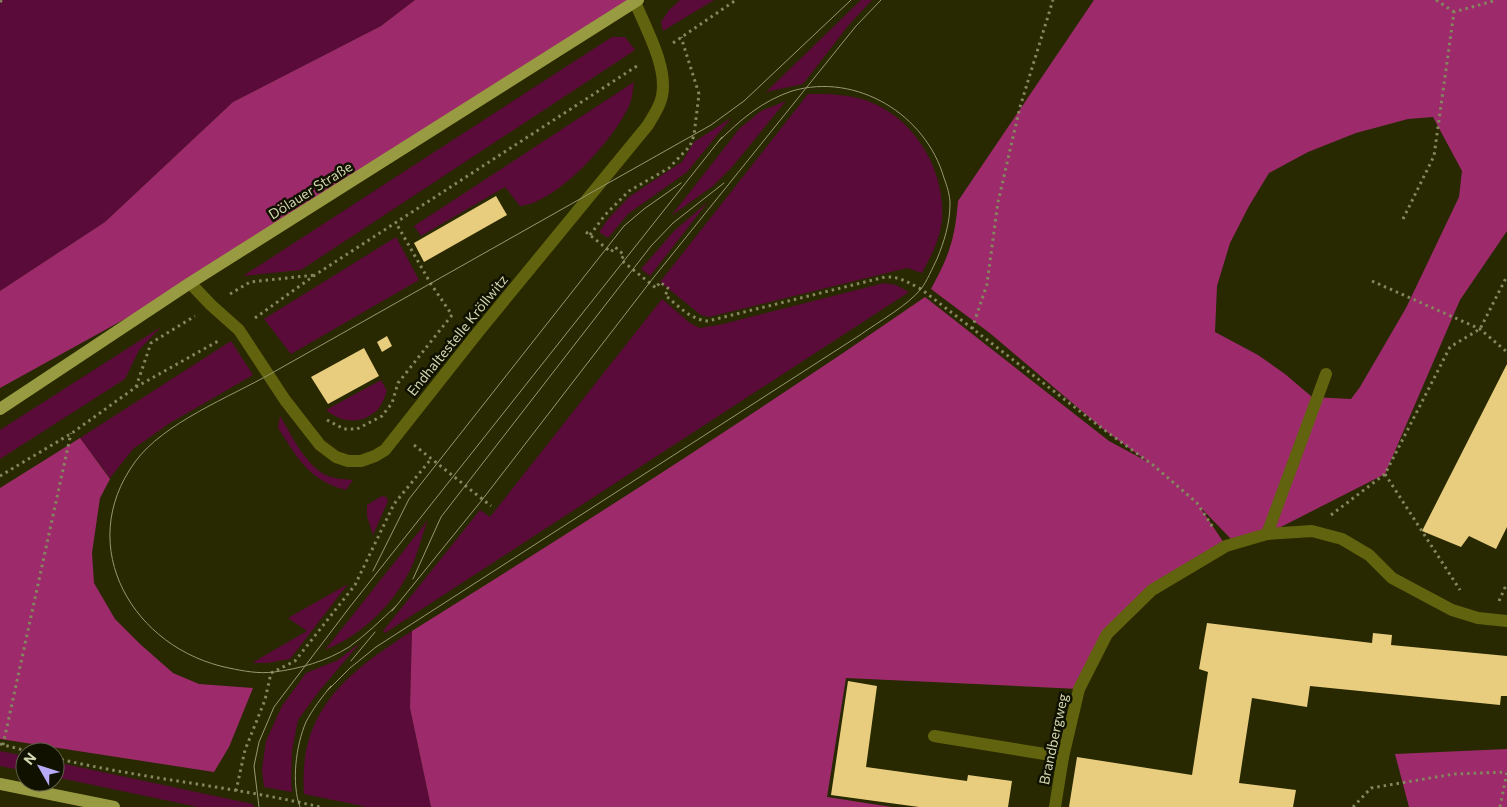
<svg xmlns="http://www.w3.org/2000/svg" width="1507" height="807" viewBox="0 0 1507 807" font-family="Commissioner,sans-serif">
<rect width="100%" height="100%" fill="#282900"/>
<g fill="#5a0b39">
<path d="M0,0H415L381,26L233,102L105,222L0,291Z"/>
<path d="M680,0H714L663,31L661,22L669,10Z"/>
<path d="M861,0H872L848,26L803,84L766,92Z"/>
<path d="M612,37H625L635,50L301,270L243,276Z"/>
<path d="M634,82C633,90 632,101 628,108C613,140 557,203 520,206L505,187L421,236L414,226Z"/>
<path d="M808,94C828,94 849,94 868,101C917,119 949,176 941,227C938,243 930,258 922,273L907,268L709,317L701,315L660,282Z"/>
<path d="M786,101L732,167L713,186L671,216L740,128L761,111Z"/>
<path d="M731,118L687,172L628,214L608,238L599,232L608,219L629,197L682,162L694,142Z"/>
<path d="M708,202L650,276L641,269L675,230Z"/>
<path d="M396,237L419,280L291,354L264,319Z"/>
<path d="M884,283L896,285L909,292L385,633L383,631L480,510L490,517L662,299L690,323L700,328L723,324Z"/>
<path d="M161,327L139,350L125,379L0,459V430Z"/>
<path d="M231,341L253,375L170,423L133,449L110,478L80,438Z"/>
<path d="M381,380L387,391C384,398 381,408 375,412C359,425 341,422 326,410Z"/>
<path d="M280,416C292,436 303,460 322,473C331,479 344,479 353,480L346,490C308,480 298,458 278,428Z"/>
<path d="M382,496L386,497L388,501L373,535L367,516V505Z"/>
<path d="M428,520C421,537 417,558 408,574C390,608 360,636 325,650Z"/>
<path d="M348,584L290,659L267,663H252L307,631L288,618Z"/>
<path d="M412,631L410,708L431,807H367L304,794C298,710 347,673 412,631Z"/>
<path d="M360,643L320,690L298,720L292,751L291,779L292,792L264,787L262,769L266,741L282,706L306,673L338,660Z"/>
<path d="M0,751L25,756V771L0,766Z"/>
<path d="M55,762L253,804L254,807H198L55,777Z"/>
</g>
<g fill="#9d2b6b" fill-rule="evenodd">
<path d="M415,0H638L190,283L0,388V291L105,222L233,102L381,26Z"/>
<path d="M1094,0H1507V231L1460,300L1385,474L1267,534L1232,540L1200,507L1226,546L1152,590L1107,634L1079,689L846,678L827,797L892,807H431L410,708L412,631C585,523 757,413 925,297L1109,441L1148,462L1103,429L991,334L931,289C949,256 955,239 958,201ZM1433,117L1462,171L1459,197L1406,308L1360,387L1351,399L1312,397L1285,374L1258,355L1215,332L1217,286L1230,243L1249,206L1269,173L1308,152L1356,133L1408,119Z"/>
<path d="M80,438L110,479L100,498L92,553L94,583L115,619L140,644L173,673L199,684L253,688L229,747L214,772L0,739V488Z"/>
<path d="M1507,749V807H1409L1395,754Z"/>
</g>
<g fill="#e9cd7f">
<path d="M496,196L507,215L424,262L414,243Z"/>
<path d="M387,336L392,346L382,352L377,342Z"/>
<path d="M364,348L379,376L328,404L311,377Z"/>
<path d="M1507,364V527L1496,549L1469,536L1461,547L1422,531Z"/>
<path d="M1207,623L1372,643L1373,633L1392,635L1391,645L1507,656V696H1501L1500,705L1310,686L1307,707L1252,698L1239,783L1296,790L1293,807H1069L1077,757L1192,775L1208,672L1199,669Z"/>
<path d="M848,681L877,686L866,767L967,781L968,775L1012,781L1008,807H919L831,795Z"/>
</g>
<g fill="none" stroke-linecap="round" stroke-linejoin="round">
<g stroke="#84865e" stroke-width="3" stroke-dasharray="2.5 4" stroke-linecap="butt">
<path d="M1436,0L1454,12"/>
<path d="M0,2L2,0"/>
<path d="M673,43L736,0"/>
<path d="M1403,219L1434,156L1454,12L1497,0"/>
<path d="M586,232L611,252L615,247L624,255L621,260L656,288L660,282L669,289L665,295C677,305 691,320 708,321L885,277C899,276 909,283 921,289L1103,429L1153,465L1197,503L1214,529"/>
<path d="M590,235L605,215L629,191L669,168L690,146L694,135L699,94L681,37"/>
<path d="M1372,281L1480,329L1507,352"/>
<path d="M230,294L250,282L315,275"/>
<path d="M255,318L315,275L640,64"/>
<path d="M972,329L987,284L998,202L1020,107L1053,0"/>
<path d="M136,387L151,343L195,316"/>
<path d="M327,420L344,429H357L382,416L392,403L398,383L452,315L431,284L396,223"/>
<path d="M414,445L491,506"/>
<path d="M1385,474L1460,590"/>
<path d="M0,476L72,433L136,387L220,340"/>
<path d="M1331,515L1385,474L1450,347L1480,329L1507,276"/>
<path d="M1499,601L1507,583"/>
<path d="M0,744L31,752"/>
<path d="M3,745L71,433"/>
<path d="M55,758C142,779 232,786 320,807"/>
<path d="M236,791L245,750L265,700L271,673L295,661L355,585L394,504L431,459"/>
<path d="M1353,807L1371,788L1454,774L1506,772"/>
<path d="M1500,807L1507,772"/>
</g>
<g stroke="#61630e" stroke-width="12">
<path d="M190,283L211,305L239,330L285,400L320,445L336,457L348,461H361L375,456L385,450L479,331L648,125C653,116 660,107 662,96C668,67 646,29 635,2"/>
<path d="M1267,534L1326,374"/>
<path d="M934,736L1063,757"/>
<path d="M1055,807L1063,757L1079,689L1107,634L1152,590L1226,546L1267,534L1312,531L1342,539L1369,555L1392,578L1452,610L1478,618L1507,621"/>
</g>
<g stroke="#989b41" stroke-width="12">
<path d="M0,409L190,283L638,0"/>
<path d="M0,784L114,807"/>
</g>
<g stroke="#969871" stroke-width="1">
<path d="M373,571L409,499L624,226L644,209L681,183"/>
<path d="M413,579L441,517L651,246L673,223L724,183"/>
<path d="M396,606C381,620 366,635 349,647C327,661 299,669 274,672C259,674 243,671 229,668C134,649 73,547 135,462C163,423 230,397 272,373C418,290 565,208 711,125L744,101L851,0"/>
<path d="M392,611L482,500L650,282L856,26L881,0"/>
<path d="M351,661L375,632"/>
<path d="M327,691L350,668L376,647L860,335C878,322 907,306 921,289C927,281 932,269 937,259C944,242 950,223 950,204C950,195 947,186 944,178C926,115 857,72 792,91C762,101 740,120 718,142"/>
<path d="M259,807L254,766L259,742L274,707L349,608L722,137"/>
<path d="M300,807C291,783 296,745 306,722C312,710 322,697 331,686"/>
</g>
</g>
<g text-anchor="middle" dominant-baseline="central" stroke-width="5" stroke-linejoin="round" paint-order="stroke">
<g font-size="14" fill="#d2d5af" stroke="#110">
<text transform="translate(310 190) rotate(-32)">Dölauer Straße</text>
<text transform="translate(457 335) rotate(-51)">Endhaltestelle Kröllwitz</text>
<text transform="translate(1053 739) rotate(-78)">Brandbergweg</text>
</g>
</g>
<g transform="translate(40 767) rotate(309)"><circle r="24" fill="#111100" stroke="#5e5f46"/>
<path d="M0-4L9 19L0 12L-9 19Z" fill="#b7abf8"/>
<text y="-8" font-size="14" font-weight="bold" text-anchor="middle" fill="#d2d5af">N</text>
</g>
</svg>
